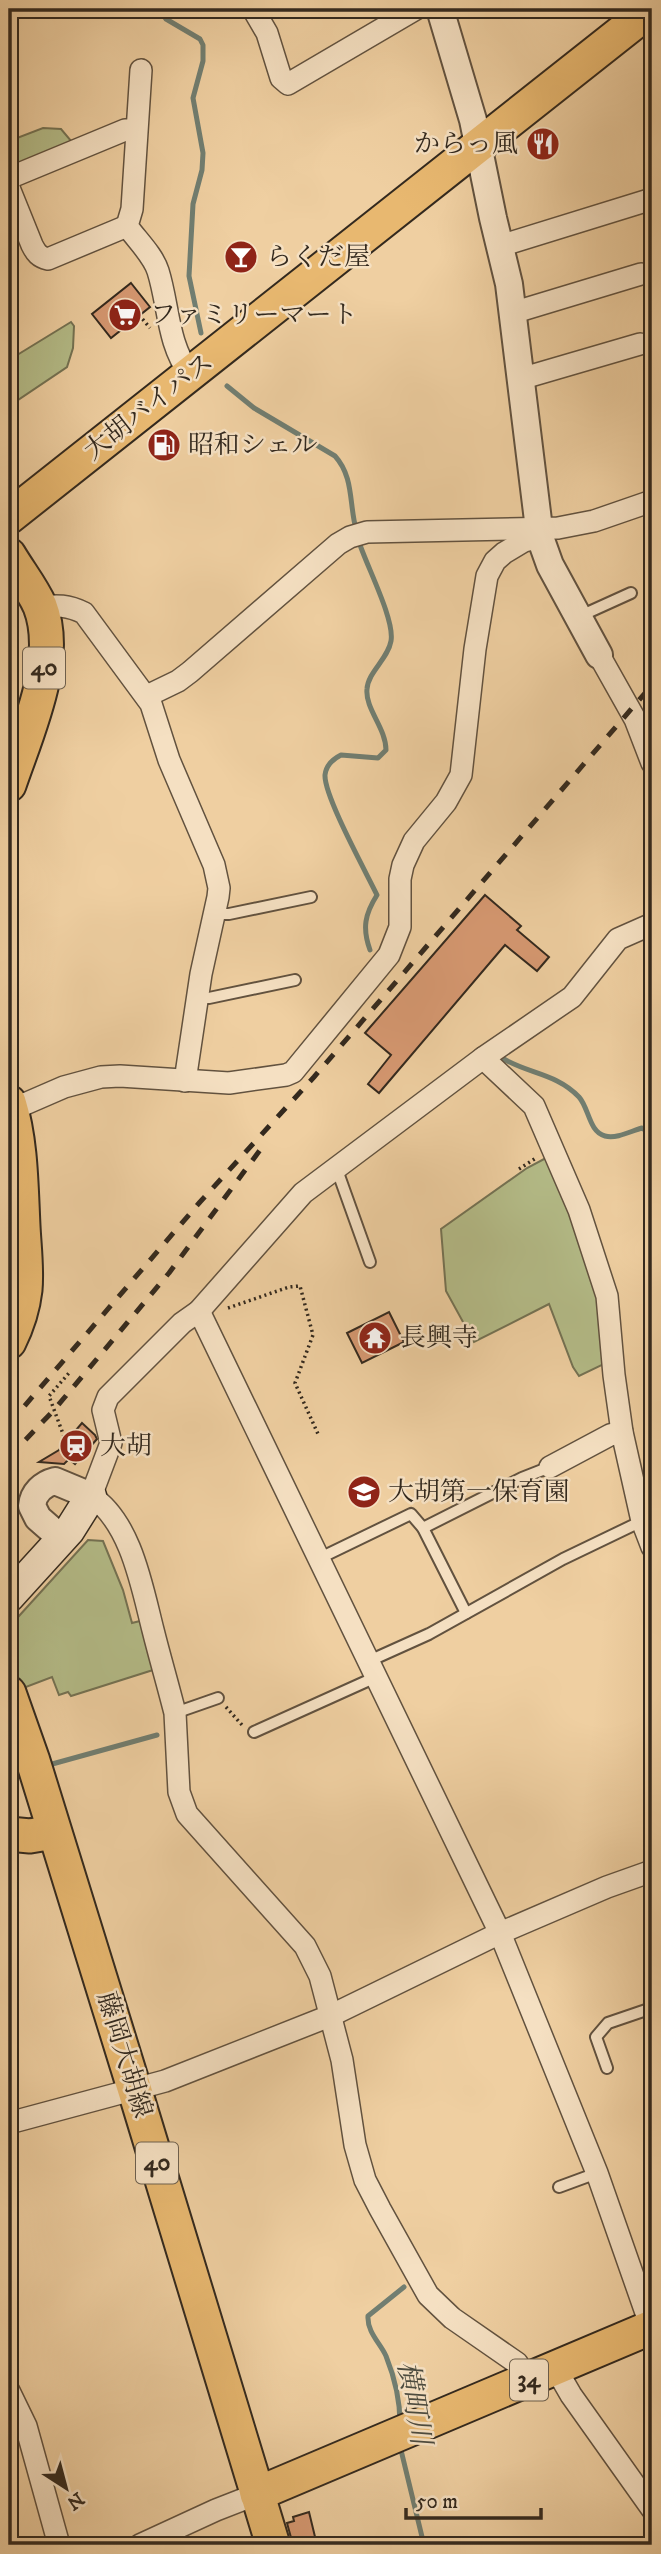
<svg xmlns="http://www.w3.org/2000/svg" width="661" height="2554" viewBox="0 0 661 2554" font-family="'IM FELL DW Pica','Noto Serif JP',serif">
<rect width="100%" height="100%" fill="#efcfa1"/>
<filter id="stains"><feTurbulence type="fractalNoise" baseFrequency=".00286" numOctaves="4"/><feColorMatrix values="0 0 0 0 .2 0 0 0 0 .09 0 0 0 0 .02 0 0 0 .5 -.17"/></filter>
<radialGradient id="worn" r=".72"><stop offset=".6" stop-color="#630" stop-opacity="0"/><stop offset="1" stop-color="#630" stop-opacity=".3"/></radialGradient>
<g fill="#b4bc88" stroke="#747253" stroke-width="2">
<path d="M43,128L61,129L72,142L15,166L10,156L17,138Z"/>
<path d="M71,322L74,326L73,348L67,367L9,406V360Z"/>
<path d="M546,1158L571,1214L600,1304L604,1364L579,1376L573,1367L549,1304L474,1342L446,1291L441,1229L527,1168Z"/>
<path d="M88,1540L103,1541L123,1590L132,1623L140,1621L153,1670L71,1696L68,1692L59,1695L52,1677L18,1690L9,1672V1627Z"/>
</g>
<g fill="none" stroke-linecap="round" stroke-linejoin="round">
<g stroke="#717e71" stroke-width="5">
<path d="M159,9L166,19L200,39L203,45V61L193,98L203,153L202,170L193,204L189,276L201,333"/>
<path d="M227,386L254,408L335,456C354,477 349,504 356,529"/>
<path d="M358,539C365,563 395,619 391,641C388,659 368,672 367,689C365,709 386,728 386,750L378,758L341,755C333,759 326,766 325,775C324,796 366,872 377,895C365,914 362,928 370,950"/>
<path d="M502,1058C528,1074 556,1073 579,1097C589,1108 589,1132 605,1136C617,1139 631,1131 642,1128L652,1135"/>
<path d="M652,1165L649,1183L652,1190"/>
<path d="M45,1766L157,1735"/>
<path d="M9,1776L26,1772"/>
<path d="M400,2423C400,2401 394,2376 386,2356C380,2343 367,2332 368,2316L404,2287"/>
<path d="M400,2446L424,2545"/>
</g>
</g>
<g fill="#d79972" stroke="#33291e" stroke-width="2">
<path d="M131,283L150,307L111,338L92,314Z"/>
<path d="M485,895L521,926L517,930L549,957L537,971L505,945L379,1093L368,1084L391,1055L365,1033Z"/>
<path d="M389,1312L404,1342L362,1363L347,1333Z"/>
<path d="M82,1423L95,1435L97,1439L75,1464L69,1459L64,1464L39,1462L59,1450Z"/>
<path d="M309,2512L317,2545H293L287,2523L294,2521L293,2517Z"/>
</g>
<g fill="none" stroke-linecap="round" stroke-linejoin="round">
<defs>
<g id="service">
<path d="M578,617L631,593"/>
<path d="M216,914H229L311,897"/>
<path d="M197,998H209L295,980"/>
<path d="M336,1167L370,1262"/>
<path d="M423,1528L522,1478L550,1467"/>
<path d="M320,1558L411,1514L423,1528L466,1613"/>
<path d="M369,1661L429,1634L563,1559L642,1521"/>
<path d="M175,1713L218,1698"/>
<path d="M254,1732L376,1677"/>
<path d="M607,2068L596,2037L608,2023L652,2008"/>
<path d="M559,2187L597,2173"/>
</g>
<g id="minor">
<path d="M253,9L267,33L281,78L288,84L416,9"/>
<path d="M141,70L132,209L127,226C137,240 153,255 158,271C169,306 167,343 190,374"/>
<path d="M9,178L125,130H136"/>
<path d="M9,188L32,245C36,253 39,257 48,259L127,226"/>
<path d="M500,246L652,199"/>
<path d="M512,313L641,274"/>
<path d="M520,379L640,344"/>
<path d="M40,607C57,605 68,605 84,613L151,704L169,760L214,865L219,888L218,897L201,974L185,1081"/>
<path d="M599,655L635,719L652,763"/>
<path d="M147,696L178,681L190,672L338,544L350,537L367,532L558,528L594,521L652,501"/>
<path d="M483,1058L534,1106L579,1210L607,1296L614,1375L622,1432L642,1521L652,1547"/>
<path d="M11,1110L64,1087L101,1077L120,1076L229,1083L286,1075L293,1072L389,955L400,927V879L403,865L414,841L446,802L461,775L475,649L487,576L495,561L504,553L524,541L540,537"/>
<path d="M199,1311L500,1933L597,2173L651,2327"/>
<path d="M550,1467L610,1435L622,1432"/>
<path d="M9,2123L165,2081L332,2015L500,1933L607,1887L652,1871"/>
<path d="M556,2369L571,2395L652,2509"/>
<path d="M528,2380L517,2363L452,2318L428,2295L380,2209L365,2180L355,2145L342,2060L320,1976L305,1946L187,1814L179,1792L175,1713C168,1685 160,1658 153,1630C142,1587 131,1522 91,1496L111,1443L103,1410L108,1397L182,1323L199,1311L303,1193L483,1058L572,997L618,939L652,924"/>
<path d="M9,2391L26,2426L59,2545"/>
<path d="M140,2545L216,2510L257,2494"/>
</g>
<g id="tertiary">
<path d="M440,9L473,120L493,218L509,284L540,537L550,565L599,655"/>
<path d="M62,1539L38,1518L32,1506C33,1493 43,1484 55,1481L91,1496"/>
</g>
<path id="secondary" d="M9,1597L69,1531L91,1496"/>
<g id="primary">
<path d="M9,517L651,9"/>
<path d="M9,555C19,572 32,588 40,606C61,660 26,734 9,785"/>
<path d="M9,1102C21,1141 21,1185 23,1226C24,1247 27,1269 25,1290C23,1308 17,1326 9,1342"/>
<path d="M9,1693L33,1761L135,2091L273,2545"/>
<path d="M9,1834L30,1836L54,1832"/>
<path d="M257,2494L652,2327"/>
</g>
</defs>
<use href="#service" stroke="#62523f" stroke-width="14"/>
<use href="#minor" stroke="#62523f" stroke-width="24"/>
<use href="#tertiary" stroke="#62523f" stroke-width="30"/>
<use href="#secondary" stroke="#33291e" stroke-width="33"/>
<use href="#primary" stroke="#33291e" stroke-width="37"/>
<g stroke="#33291e" stroke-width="3.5" stroke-dasharray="2 3.5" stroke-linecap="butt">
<path d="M139,315L150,328"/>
<path d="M519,1169L536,1158"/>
<path d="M228,1308L289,1287L300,1286L313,1335L295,1383L318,1434"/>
<path d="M66,1442L49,1396L69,1373"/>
<path d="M226,1707L242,1725"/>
</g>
<use href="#service" stroke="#f5e0c2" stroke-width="10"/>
<use href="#minor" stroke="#f5e0c2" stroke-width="21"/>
<use href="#tertiary" stroke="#f5e0c2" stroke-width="26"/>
<use href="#secondary" stroke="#f5e0c2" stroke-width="30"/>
<use href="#primary" stroke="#e8b870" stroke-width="33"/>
<g stroke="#33291e" stroke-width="5" stroke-dasharray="12 12" stroke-linecap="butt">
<path d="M9,1424L200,1202L314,1077L652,685"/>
<path d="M9,1457L54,1410L169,1273L266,1142"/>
</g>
<path stroke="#33291e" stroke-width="3.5" stroke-dasharray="2 3.5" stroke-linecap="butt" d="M527,2361L547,2387"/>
</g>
<defs>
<symbol id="restaurant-disc" viewBox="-11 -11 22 22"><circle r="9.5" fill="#8f2418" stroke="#f5e0c2"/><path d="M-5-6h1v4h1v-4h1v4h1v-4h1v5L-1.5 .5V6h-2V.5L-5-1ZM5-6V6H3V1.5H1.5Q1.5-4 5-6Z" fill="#fff"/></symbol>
<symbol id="bar-disc" viewBox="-11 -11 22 22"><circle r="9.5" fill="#8f2418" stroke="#f5e0c2"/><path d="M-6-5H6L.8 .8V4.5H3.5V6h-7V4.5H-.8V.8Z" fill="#fff"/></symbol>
<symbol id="supermarket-disc" viewBox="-11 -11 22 22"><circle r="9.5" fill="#8f2418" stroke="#f5e0c2"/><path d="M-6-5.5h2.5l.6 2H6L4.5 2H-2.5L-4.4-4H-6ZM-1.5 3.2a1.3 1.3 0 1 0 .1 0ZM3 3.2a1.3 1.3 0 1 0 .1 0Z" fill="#fff"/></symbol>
<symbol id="fuel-disc" viewBox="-11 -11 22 22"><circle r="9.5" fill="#8f2418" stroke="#f5e0c2"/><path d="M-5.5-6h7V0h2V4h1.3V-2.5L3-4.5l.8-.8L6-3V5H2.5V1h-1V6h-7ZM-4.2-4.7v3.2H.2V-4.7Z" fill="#fff"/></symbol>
<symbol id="temple-disc" viewBox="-11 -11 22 22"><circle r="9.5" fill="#8f2418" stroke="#f5e0c2"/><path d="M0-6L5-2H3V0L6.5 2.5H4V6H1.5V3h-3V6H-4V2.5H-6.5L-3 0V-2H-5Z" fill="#fff"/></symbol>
<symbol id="station-disc" viewBox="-11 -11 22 22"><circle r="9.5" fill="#8f2418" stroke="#f5e0c2"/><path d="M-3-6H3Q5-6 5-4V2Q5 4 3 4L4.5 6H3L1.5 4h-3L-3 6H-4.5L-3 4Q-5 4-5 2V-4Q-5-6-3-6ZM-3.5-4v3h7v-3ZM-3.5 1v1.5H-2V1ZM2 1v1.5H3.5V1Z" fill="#fff"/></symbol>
<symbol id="school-disc" viewBox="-11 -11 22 22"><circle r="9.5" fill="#8f2418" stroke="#f5e0c2"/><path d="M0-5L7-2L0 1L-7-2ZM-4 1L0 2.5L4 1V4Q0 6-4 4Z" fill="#fff"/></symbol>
</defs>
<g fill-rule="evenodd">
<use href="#restaurant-disc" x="524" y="125" width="38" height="38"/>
<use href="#bar-disc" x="222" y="238" width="38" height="38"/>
<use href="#supermarket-disc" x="106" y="296" width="38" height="38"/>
<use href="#fuel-disc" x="145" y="426" width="38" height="38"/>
<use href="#temple-disc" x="356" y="1319" width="38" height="38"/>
<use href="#station-disc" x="57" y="1427" width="38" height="38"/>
<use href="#school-disc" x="345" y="1473" width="38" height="38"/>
</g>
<g text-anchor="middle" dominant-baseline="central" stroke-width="5" stroke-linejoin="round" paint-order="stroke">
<g fill="#f5e0c2" stroke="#6d604f" stroke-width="2">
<rect x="23" y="647.5" width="42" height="41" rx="5"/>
<rect x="136" y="2142.5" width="42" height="41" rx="5"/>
<rect x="510" y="2359.5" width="38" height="41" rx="5"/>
</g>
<g font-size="24" font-weight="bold" fill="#33291e">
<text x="44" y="668">40</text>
<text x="157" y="2163">40</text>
<text x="529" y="2380">34</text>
</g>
<g font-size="26" fill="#33291e" stroke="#f5e0c2" text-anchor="start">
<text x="518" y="144" text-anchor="end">からっ風</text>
<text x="266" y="257">らくだ屋</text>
<text x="150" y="315">ファミリーマート</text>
<text x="188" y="445">昭和シェル</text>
<text x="400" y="1338">長興寺</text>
<text x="100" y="1446">大胡</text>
<text x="388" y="1492">大胡第一保育園</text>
</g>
<g font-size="26" fill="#33291e" stroke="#f5e0c2">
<text transform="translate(149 407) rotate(-38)">大胡バイパス</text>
<text transform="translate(124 2055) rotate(73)">藤岡大胡線</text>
</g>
<g font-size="28" font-style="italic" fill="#4d4c40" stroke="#f5e0c2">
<text transform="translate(414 2403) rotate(80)">横町川</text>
</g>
</g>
<rect width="661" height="2554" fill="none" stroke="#efcfa1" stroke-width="35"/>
<rect x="10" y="10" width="640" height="2533" fill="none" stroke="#33291e" stroke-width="3.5"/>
<rect x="18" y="18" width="626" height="2519" fill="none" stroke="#33291e" stroke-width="2"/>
<g transform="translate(66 2488) rotate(144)" stroke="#f5e0c2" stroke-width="5" paint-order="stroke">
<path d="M0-5L12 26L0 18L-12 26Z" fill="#33291e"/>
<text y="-10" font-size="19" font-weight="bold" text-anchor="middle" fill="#33291e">N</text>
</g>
<path d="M406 2508v10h135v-10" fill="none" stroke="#33291e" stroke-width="3.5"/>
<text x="416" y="2508" font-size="21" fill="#33291e" stroke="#f5e0c2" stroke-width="5" paint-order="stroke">50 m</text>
<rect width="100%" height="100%" filter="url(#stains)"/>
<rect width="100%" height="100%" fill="url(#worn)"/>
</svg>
